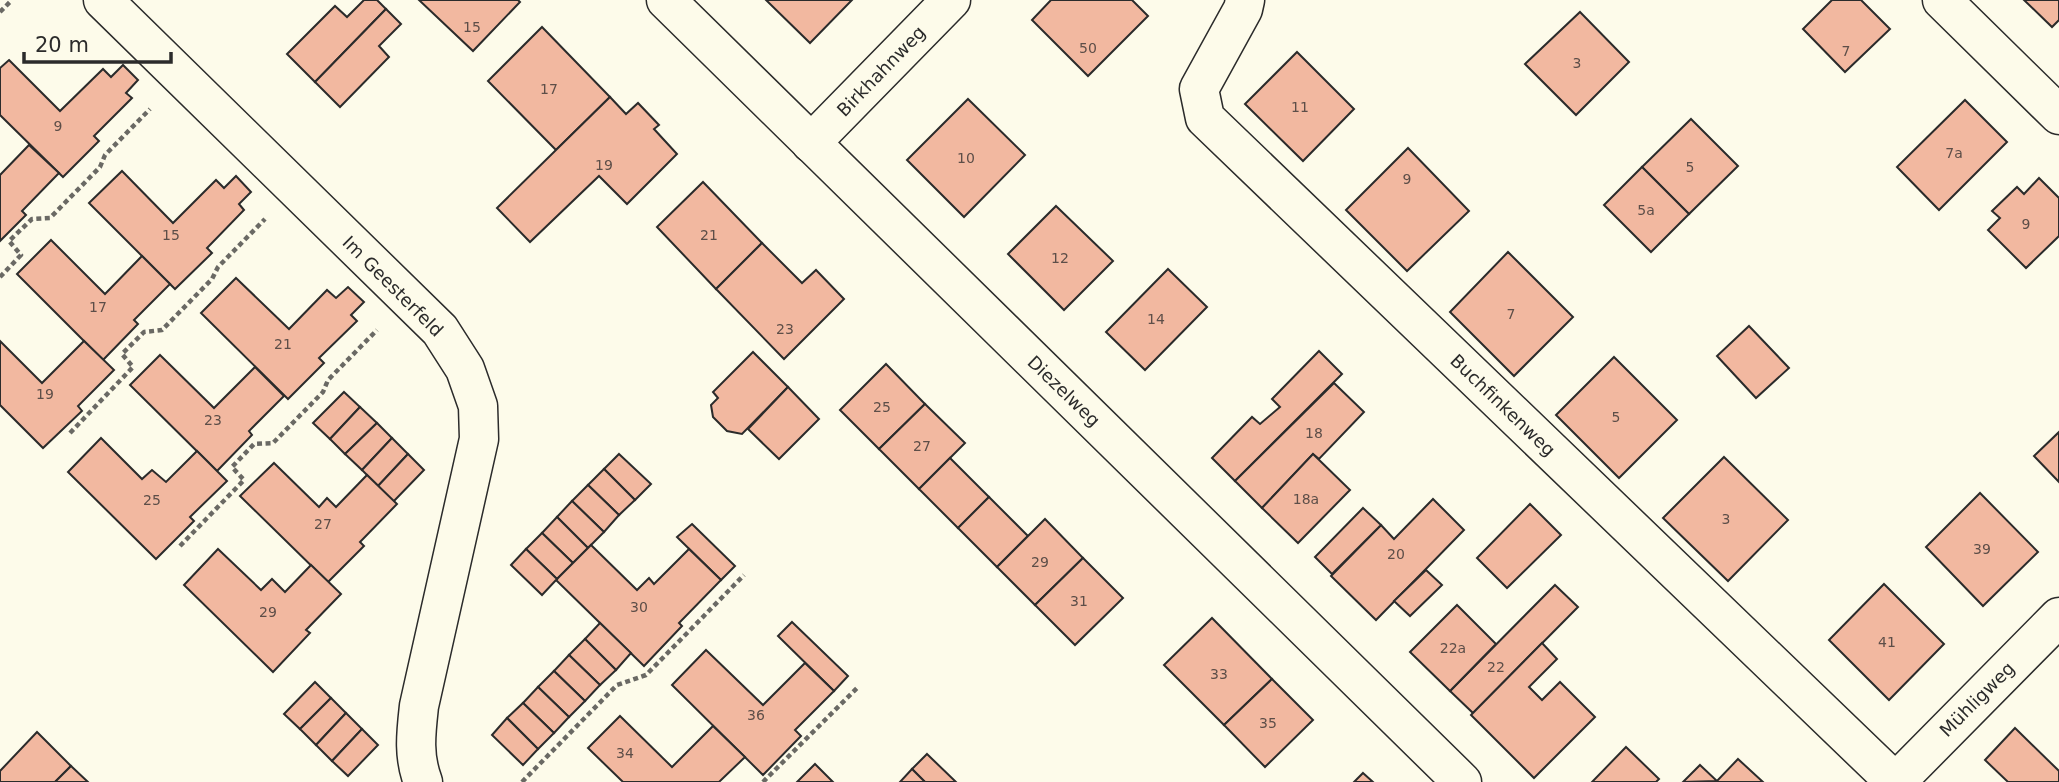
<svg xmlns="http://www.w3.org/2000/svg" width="2059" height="782" viewBox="0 0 2059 782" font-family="'DejaVu Sans',sans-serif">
<rect width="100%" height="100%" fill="#fdfbea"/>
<g fill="#f2b8a0" stroke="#2b2b2b" stroke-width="2">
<path d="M364,0H377L386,9L315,82L287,54L335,6L347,17Z"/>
<path d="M419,0H518L520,2L473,51Z"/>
<path d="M766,0H852L810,43Z"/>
<path d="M1051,0H1132L1148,16L1088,76L1032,20Z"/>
<path d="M1832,0H1861L1890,29L1845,72L1803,29Z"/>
<path d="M2024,0H2059V20L2052,27Z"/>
<path d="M386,9L401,24L379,46L389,57L340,107L315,82Z"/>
<path d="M1580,12L1629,62L1576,115L1525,64Z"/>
<path d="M542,27L610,97L556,150L488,81Z"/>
<path d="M1297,52L1354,109L1303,161L1245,104Z"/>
<path d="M9,60L60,111L103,69L111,77L123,65L138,80L126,93L132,98L94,136L99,141L63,177L0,115V68Z"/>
<path d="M610,97L626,114L638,103L659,125L654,129L677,154L627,204L599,176L530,242L497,208Z"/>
<path d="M968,99L1025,155L964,217L907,160Z"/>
<path d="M1965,100L2007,142L1939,210L1897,167Z"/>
<path d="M1691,119L1738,166L1689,214L1642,167Z"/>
<path d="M29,145L59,173L22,211L26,215L0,241V175Z"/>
<path d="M1408,148L1469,211L1407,271L1346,210Z"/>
<path d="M1642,167L1689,214L1651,252L1604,205Z"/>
<path d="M122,171L173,223L216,180L224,188L236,176L251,192L239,204L244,210L207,248L212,253L175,289L89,203Z"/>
<path d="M2039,178L2059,198V236L2026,268L1988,230L2000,218L1992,211L2017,187L2024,194Z"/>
<path d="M703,182L762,243L716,289L657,227Z"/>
<path d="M1056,206L1113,261L1064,310L1008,254Z"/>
<path d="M51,240L105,294L142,256L170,284L134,320L138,324L103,360L17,274Z"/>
<path d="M762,243L802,283L816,270L844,299L784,359L716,289Z"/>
<path d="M1508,252L1573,317L1514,376L1450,312Z"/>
<path d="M1168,269L1207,307L1145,370L1106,332Z"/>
<path d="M236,278L289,329L327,290L336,298L348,287L364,302L351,315L357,321L319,358L324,363L288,399L201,313Z"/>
<path d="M1749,326L1789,368L1756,398L1717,356Z"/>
<path d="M0,341L42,383L84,341L114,370L78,406L82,411L43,448L0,405Z"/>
<path d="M1319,351L1342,374L1235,481L1212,458L1252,417L1260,424L1280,407L1272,399Z"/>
<path d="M753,352L788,387L742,434L727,431L713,417L711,405L718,398L713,392Z"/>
<path d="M160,355L214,408L255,367L284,396L249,431L252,435L217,471L130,385Z"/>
<path d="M1614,357L1677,420L1619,478L1556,415Z"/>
<path d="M886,364L925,404L879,449L840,410Z"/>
<path d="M1334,383L1364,412L1319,459L1313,454L1262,508L1235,481Z"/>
<path d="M788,387L819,419L779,459L748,429Z"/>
<path d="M344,392L360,407L330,439L313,423Z"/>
<path d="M925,404L965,443L919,489L879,449Z"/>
<path d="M360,407L377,423L345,454L330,439Z"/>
<path d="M377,423L392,438L362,470L345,454Z"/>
<path d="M2059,432V482L2034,456Z"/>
<path d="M101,438L142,479L152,470L166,482L197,451L227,481L190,517L194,521L156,559L68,472Z"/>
<path d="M392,438L408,454L378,486L362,470Z"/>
<path d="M408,454L424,470L393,502L378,486Z"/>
<path d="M619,454L651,484L635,500L604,469Z"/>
<path d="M1313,454L1350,490L1298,543L1262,508Z"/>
<path d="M1724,457L1788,520L1728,581L1663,518Z"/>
<path d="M950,458L989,497L958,528L919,489Z"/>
<path d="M274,463L319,507L327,498L336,507L367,475L397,504L360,542L364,546L328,582L240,496Z"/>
<path d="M604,469L635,500L619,515L588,485Z"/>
<path d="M588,485L619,515L604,532L572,501Z"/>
<path d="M1980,493L2038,552L1983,606L1926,547Z"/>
<path d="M989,497L1028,536L997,567L958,528Z"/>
<path d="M1433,499L1464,530L1376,620L1331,576L1381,525L1394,539Z"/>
<path d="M572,501L604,532L588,548L557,517Z"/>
<path d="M1530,504L1561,535L1507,588L1477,558Z"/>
<path d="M1363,508L1381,525L1332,574L1315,557Z"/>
<path d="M557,517L588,548L573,563L542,533Z"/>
<path d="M1045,519L1083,558L1035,605L997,567Z"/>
<path d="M692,524L735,566L721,580L677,537Z"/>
<path d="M542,533L573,563L557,579L526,549Z"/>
<path d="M591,545L637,590L649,578L654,584L689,549L721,580L679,623L682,626L644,666L556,580Z"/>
<path d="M218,549L261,590L272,579L285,592L311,565L341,594L306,630L310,633L273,672L184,585Z"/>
<path d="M526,549L557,579L542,595L511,565Z"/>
<path d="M1083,558L1123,598L1075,645L1035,605Z"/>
<path d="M1426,570L1442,585L1410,616L1394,601Z"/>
<path d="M1884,584L1944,644L1889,700L1829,640Z"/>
<path d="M1555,585L1578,607L1473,713L1450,691Z"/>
<path d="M1457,605L1496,644L1450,691L1410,652Z"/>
<path d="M1212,618L1272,679L1224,725L1164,665Z"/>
<path d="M792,622L848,676L834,691L778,636Z"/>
<path d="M600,623L631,653L616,670L585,639Z"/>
<path d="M585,639L616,670L600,685L569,655Z"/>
<path d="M1542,643L1557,659L1529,687L1542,700L1560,682L1595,717L1534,778L1471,715Z"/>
<path d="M706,650L763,705L805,663L834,691L795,730L801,736L763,775L672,685Z"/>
<path d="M569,655L600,685L585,701L554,671Z"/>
<path d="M554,671L585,701L569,717L538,687Z"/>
<path d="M1272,679L1313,720L1265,767L1224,725Z"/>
<path d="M315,682L331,698L300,729L284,714Z"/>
<path d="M538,687L569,717L554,733L523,703Z"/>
<path d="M331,698L346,713L316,745L300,729Z"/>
<path d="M523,703L554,733L538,749L507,718Z"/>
<path d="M346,713L362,729L332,761L316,745Z"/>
<path d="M620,716L672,767L713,726L745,757L719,782H623L588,748Z"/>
<path d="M507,718L538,749L523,765L492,735Z"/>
<path d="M2015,728L2059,771V782H2008L1985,760Z"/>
<path d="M362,729L378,745L348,776L332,761Z"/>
<path d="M37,732L71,766L55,782H0V771Z"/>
<path d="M1626,747L1659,779L1656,782H1592Z"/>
<path d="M927,754L956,782H925L912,769Z"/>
<path d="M1738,759L1763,782H1716Z"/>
<path d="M815,764L833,782H797Z"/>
<path d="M1700,765L1717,781L1683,782Z"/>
<path d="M71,766L88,782H55Z"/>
<path d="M912,769L925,782H900Z"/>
<path d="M1363,773L1373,782H1354Z"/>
</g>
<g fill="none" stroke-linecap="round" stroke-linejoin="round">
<defs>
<g id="minor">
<path d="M103,0L440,330L465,369L478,406L479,439L419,706C416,733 413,756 423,782"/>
<path d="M666,0L1462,782"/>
<path d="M1245,0L1243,9L1199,89L1205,118L1895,782"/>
<path d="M1942,0L2059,115"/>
<path d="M811,143L951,0"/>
<path d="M1896,782L2059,617"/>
</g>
</defs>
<use href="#minor" stroke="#2b2b2b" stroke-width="41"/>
<g stroke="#6a6964" stroke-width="4.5" stroke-dasharray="5 3.5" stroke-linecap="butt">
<path d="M0,12L12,0"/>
<path d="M0,277L21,255L9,241L32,219L50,218L100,167L105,155L150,109"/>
<path d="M70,433L133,367L122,354L144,332L162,330L212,279L218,267L265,219"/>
<path d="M180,546L244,480L232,467L254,444L273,443L323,392L328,380L377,330"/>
<path d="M522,782L617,685L646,675L744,575"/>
<path d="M763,782L857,688"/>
</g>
<use href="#minor" stroke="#fdfbea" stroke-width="38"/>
</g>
<g text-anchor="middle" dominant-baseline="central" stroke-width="5" stroke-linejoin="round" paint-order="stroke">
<g font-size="14" fill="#5d4e48">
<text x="472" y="27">15</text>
<text x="1088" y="48">50</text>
<text x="1846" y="51">7</text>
<text x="1577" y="63">3</text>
<text x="549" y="89">17</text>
<text x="1300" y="107">11</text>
<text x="58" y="126">9</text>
<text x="1954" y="153">7a</text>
<text x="966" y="158">10</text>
<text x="604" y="165">19</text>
<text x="1690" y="167">5</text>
<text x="1407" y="179">9</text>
<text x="1646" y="210">5a</text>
<text x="2026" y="224">9</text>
<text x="171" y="235">15</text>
<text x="709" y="235">21</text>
<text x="1060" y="258">12</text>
<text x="98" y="307">17</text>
<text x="1511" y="314">7</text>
<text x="1156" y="319">14</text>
<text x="785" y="329">23</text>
<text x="283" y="344">21</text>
<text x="45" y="394">19</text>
<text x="882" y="407">25</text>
<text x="1616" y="417">5</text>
<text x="213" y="420">23</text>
<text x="1314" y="433">18</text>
<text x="922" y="446">27</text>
<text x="1306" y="499">18a</text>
<text x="152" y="500">25</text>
<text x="1726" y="519">3</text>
<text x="323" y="524">27</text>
<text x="1982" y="549">39</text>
<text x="1396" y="554">20</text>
<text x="1040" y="562">29</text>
<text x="1079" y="601">31</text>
<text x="639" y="607">30</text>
<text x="268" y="612">29</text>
<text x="1887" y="642">41</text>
<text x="1453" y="648">22a</text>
<text x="1496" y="667">22</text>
<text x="1219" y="674">33</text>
<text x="756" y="715">36</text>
<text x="1268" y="723">35</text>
<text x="625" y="753">34</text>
</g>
<g font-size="18" fill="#2b2b2b" stroke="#fdfbea">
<text transform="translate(881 71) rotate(-46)">Birkhahnweg</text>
<text transform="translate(393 286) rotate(45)">Im Geesterfeld</text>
<text transform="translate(1064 391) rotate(44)">Diezelweg</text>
<text transform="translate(1503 405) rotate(44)">Buchfinkenweg</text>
<text transform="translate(1977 699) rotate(-45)">Mühligweg</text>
</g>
</g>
<path d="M24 52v10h147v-10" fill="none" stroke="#2b2b2b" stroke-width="3.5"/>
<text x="35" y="52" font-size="21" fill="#2b2b2b" stroke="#fdfbea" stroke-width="5" paint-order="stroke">20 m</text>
</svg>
